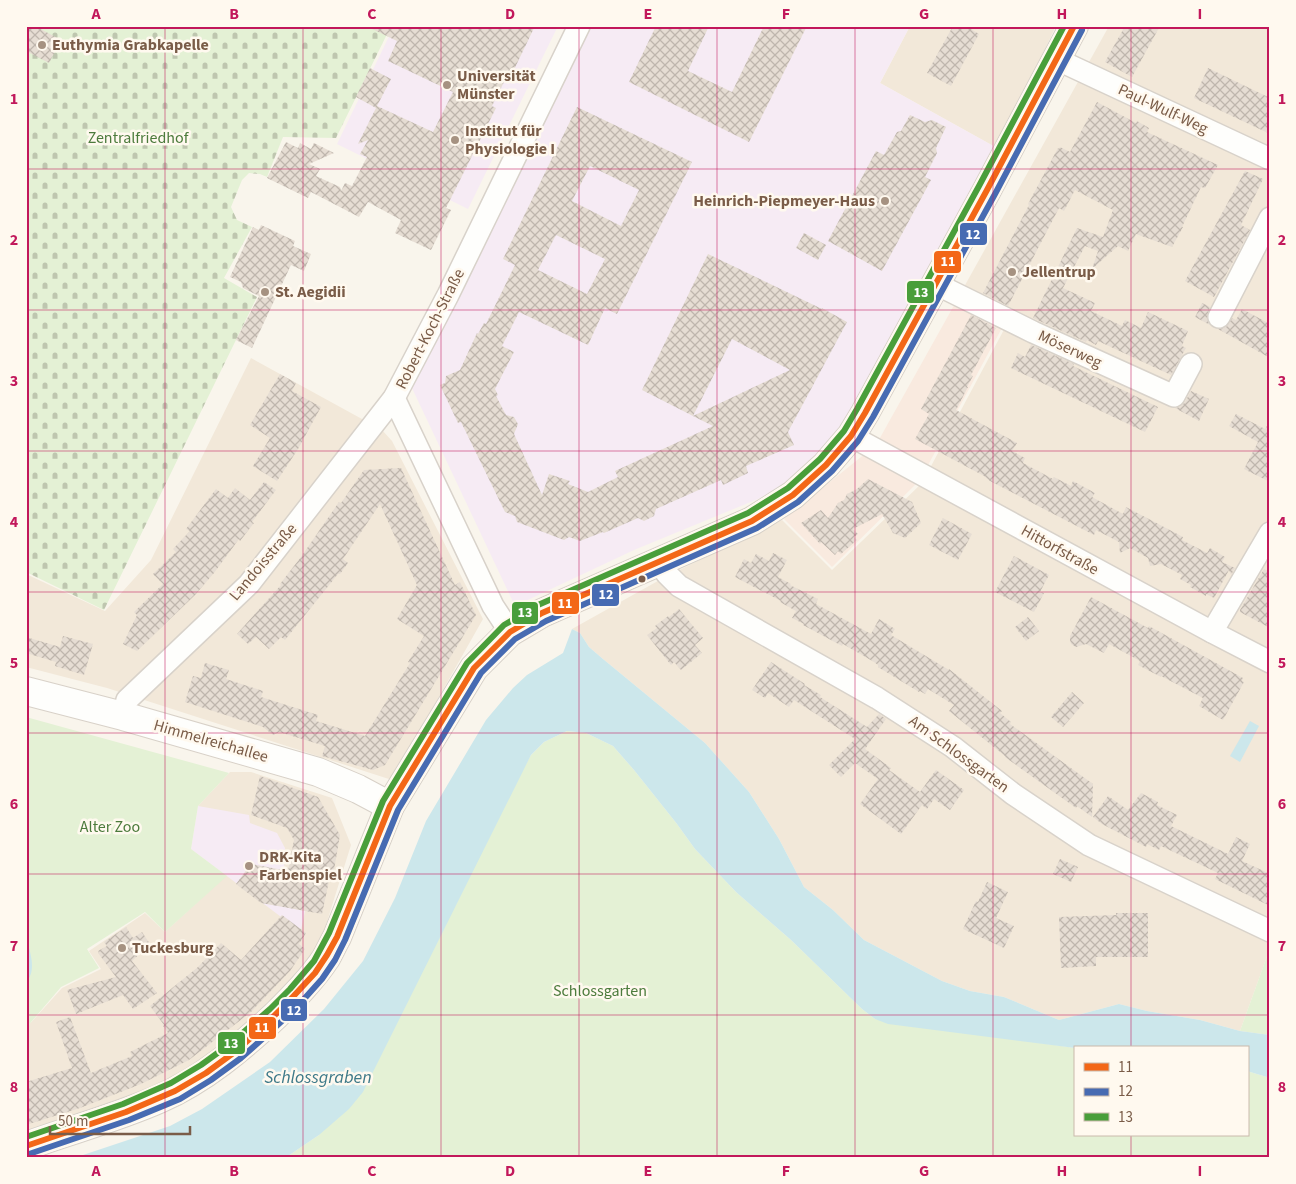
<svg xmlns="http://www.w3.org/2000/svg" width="1296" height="1184" viewBox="0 0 1296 1184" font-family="'Source Sans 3',sans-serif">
<defs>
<pattern id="cemetery-stones" width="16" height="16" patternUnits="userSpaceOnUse" patternTransform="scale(1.25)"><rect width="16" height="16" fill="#e4f1d5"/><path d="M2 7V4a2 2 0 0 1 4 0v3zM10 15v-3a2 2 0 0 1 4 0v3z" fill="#bec6af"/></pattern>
<pattern id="building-cross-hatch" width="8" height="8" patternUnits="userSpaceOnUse" patternTransform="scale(1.25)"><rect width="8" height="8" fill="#e6ddd3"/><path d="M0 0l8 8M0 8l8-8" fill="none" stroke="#bfb6ad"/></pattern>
</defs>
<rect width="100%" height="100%" fill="#f9f5ec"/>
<g fill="#f2e8d9">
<path d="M910,26H1056L997,148L880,83Z"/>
<path d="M1109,26H1270V948L1240,1031L1200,1020L1147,1011L1119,1004L1059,1020L1004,997L970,991L942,981L864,940L833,910L804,887L779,839L749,792L705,743L603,659L589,647L580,633L572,629L665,577L782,520L832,570L922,483L1007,324L959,296Z"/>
<path d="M251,358L382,430L392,441L483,619L392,780L107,688L26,667V574L105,611L151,560Z"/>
<path d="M230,772H251L332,798L351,845L320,944L276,1000L179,1081L26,1136V1028L62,988L101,969L89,951L145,913L165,932L226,876L198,806Z"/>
</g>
<path fill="#f9eadf" d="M957,300L1003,326L920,480L832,567L784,519L876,445Z"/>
<g fill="#f6ebf4">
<path d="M394,26H558L468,209L337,144Z"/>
<path d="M587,26H910L880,83L997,148L856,407L824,451L797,476L770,494L634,550L515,606L411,386Z"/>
<path d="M198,806L249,815L250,823L277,833L285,848L284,870L277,905L305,911L301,930L305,935L191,849Z"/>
</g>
<path fill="url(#cemetery-stones)" d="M26,26H391L336,138L283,137L267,177L260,174L249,173L242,180L231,207L237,220L252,227L224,278L257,297L104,610L26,572Z"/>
<g fill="#e4f1d5">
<path d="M26,717L229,773L198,806L191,849L227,876L165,932L145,912L87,949L99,968L61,987L26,1028Z"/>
<path d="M567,731L586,733L613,746L634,770L677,824L695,849L736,892L791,940L862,1009L875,1019L1075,1048V1135H1247V1071L1270,1078V1158H285L319,1135L531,755L544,742Z"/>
<path d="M1270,948V1035L1240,1031Z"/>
</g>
<g fill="#cce7eb">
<path d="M572,629L580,633L589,647L603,659L705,743L749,792L779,839L804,887L833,910L864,940L942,981L970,991L1004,997L1059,1020L1119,1004L1147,1011L1200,1020L1240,1031L1270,1035V1078L1247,1071V1048H1075L888,1024L875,1019L862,1009L791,940L736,892L695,849L677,824L634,770L613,746L586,733L567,731L544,742L531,755L363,1092L349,1109L319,1135L285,1158H74L170,1126L202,1109L270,1062L324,1009L363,961L395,898L426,821L486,720L513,688L527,675L563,653Z"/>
<path d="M1250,721L1259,726L1240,762L1230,756Z"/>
<path d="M26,936C29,950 38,970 26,982Z"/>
</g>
<g fill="url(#building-cross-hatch)" fill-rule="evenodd">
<path d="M26,26H35L61,40L49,63L26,51Z"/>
<path d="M366,26H535L510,78L507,76L492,106L496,108L446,208L451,210L431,250L395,233L401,220L368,202L359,217L311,192L308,198L267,178L286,142L298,148L300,143L311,149L314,143L334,153L309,164L320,169L316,176L340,187L341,191L345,183L352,186L367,157L360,154L368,140L358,144L376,108L356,97L370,68L391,79L377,106L433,132L453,92L388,61L397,41Z"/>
<path d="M656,26H709L688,71L732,92L764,26H807L749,142L629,82Z"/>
<path d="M953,26H966L979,34L951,86L927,73Z"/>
<path d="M1125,26H1160L1132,77L1105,62Z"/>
<path d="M1208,68L1270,98V134L1194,98Z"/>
<path d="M1097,102L1136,123L1137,121L1149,128L1147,132L1218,165L1205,188L1201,187L1182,227H1183L1172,247L1136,234L1128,251L1118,246L1092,269L1098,251L1085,246L1063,288L1095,303L1091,311L1122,326L1125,320L1141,328L1148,312L1188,331L1182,346L1186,348L1171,375L1098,341L1096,345L1087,340L1086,342L1033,318L1077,228L1103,237L1113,210L1075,190L1064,211L1059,208L1008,306L983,293L1029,205L1028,204L1058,148L1059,149L1060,147L1070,152Z"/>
<path d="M577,107L692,162L617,314L605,308L588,345L519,312L502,346L514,352L495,389L498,395L496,396L506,415L514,417L518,424L514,434L542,495L549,474L570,481L568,484L588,492L618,477L615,471L713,426L693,416L790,370L732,339L693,416L642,390L708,254L822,309V308L847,322L788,432L794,445L746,466L748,473L723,485L721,480L656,509L654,516L644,521L638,518L604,533L603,532L580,541L569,537L564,540L517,522L515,516L505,512L461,422L458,423L440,385L445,383L446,376L460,370L477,333L478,334L484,323L486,324L515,265L503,259ZM590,166L639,190L621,226L572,201ZM556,235L605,259L587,294L538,270Z"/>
<path d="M910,115L925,122L932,120L946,127L936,148L937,153L925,177L931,180L882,271L828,241L876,151L884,155L897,132L901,131Z"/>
<path d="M1245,171L1263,179L1241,225L1250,230L1214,297L1185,281Z"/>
<path d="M261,225L295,241L293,246L311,254L304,271L291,265L252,348L236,340L259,296L243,288L241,282L230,277L253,227L259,230Z"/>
<path d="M804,233L826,245L818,260L796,248Z"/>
<path d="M1202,303L1210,307L1207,317L1210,325L1195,317Z"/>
<path d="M1242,309L1270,324V358L1218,329L1226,327L1232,318L1236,320Z"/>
<path d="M971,315L996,328L971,375L973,376L967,387H968L956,410L1017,443L1012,451L1025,458L1023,463L1053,479L1054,477L1071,486L1073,481L1095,493L1092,497L1123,514L1126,507L1183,537L1182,540L1207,553L1210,548L1225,557L1222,562L1235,568L1231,575L1229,570L1214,598L1206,594V596L1190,587L1191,585L1180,579L1182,575L1161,564L1150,566L1148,558L1130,548L1120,553L1119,542L1096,530L1094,535L990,481L984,476L915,439L929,414L921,409Z"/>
<path d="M1031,345L1074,364L1073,366L1158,407L1145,432L1011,368L1018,353L1025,357Z"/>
<path d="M280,374L296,383L292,391L321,407L298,449L277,481L253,466L270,438L250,425Z"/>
<path d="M1191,391L1209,399L1199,421L1175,408L1180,407L1185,402Z"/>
<path d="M1236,414L1265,429L1270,421V482L1244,469L1258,442L1229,426Z"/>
<path d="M401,468L455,585L460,582L476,615L385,765L373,770L322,756L325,746L279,732L273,735L263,727L185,702L193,676L201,678L205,663L229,670L226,679L263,691L261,697L318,715L316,721L365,736L410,663L408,662L424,636L397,619L417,585L380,504L343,559L348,563L340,574H338L285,640L281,637L269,649L256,637L248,644L237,634L281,585L280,584L301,557L339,502L341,503L364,470Z"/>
<path d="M868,479L912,502L921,523L905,538L893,533L882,514L853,529L858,534L854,537L857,540L841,554L838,551L835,555L821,542L820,544L801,523L821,510L828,518L838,503L844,500L847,494L857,489Z"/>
<path d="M264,482L276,490L252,522L254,523L240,541L239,539L214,573L195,595L137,651L123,644L137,615L134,612L163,584L153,574L176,552L173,549L190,531L186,529L216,489L228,498L235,488L250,500Z"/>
<path d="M943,518L972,534L958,560L929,545Z"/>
<path d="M773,553L787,560L778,577L791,584L790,585L818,599L816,604L871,634L879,619L895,629L891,635L949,670V669L1002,711L1000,713L1011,722L1010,724L1093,784L1092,817L1077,806L1076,808L1005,757V756L949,711L954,705L928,689L925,694L920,691L919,692L878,667V665L874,662L843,644L842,646L803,625L804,624L792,618L796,611L780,602L781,601L735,577L744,559L751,563L756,554L769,561Z"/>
<path d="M1014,556L1049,575L1040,592L1044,593L1034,612L995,592Z"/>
<path d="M1264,569L1270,572V628L1240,612V610Z"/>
<path d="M1091,597L1148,628L1149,626L1243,678L1242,681L1244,682L1223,720L1199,706L1203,698L1161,676V677L1138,665L1140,661L1109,644L1104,653L1086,644L1076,647L1071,644L1070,640V636Z"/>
<path d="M679,609L703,638L695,645L702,653L681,670L674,662L671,665L647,635L657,628L655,626L668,616L669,617Z"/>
<path d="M1028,617L1039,631L1026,641L1015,627Z"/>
<path d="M63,636L93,644L84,675L55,666L56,662L26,653V637L60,647Z"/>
<path d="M771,662L805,684L804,685L821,695L820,697L867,727L879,714L886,719L865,749L891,768L889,770L920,792L936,770L964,790L950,810L934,799L927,809L922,805L901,834L860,804L878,779L855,763L841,777L829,765L855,739L794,700L789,707L768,693L765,698L752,690Z"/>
<path d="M1072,692L1084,703L1063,727L1051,717Z"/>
<path d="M260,776L318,797L340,835L332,882L329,881L322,914L261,903L236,884L251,864L288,871L294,840L287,828L251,815Z"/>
<path d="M1141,793L1158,802L1157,805L1177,815L1171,826L1228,854L1236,837L1250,844L1242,861L1270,874V906L1215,879L1218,873L1161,846L1159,850L1147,844L1146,847L1102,824L1093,817L1108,796L1128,810Z"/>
<path d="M1060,859L1078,867L1071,882L1053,874Z"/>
<path d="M987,882L1008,892L996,918L1014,926L1004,948L963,929L976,901L978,902Z"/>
<path d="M1116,913H1148V957H1096V966L1061,968L1059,917L1116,915Z"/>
<path d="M282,915L306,933L299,944L305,949L290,971L251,1012L189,1060L141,1084L80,1108L26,1125V1082L72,1068L56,1022L70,1017L91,1073L132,1056L130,1052L168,1033L163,1026L164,1025L150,1006L198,967L221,943L241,960Z"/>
<path d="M126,927L133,938L142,932L150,944L132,961L157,993L133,1009L123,995L76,1014L67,990L116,977L98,953L99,952L98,951L107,946L104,942Z"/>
</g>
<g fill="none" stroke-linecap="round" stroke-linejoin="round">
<defs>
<g id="street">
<path d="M1056,59L1270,159"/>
<path d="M936,284L1033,332L1174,396L1191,364"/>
<path d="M1219,317L1270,218"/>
<path d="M394,398L493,606L510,632"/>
<path d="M851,436L1212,632L1270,662"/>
<path d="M658,562L667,574L679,586L877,698L953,747L1013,794L1089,845L1270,931"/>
<path d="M1212,632L1270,533"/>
<path d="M123,716L127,700L249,584L394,398L448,295L579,26"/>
</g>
<g id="secondary">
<path d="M26,691L123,716L318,772L358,789L390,806"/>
<path d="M26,1146C70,1130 116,1118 159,1099C203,1080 242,1047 276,1015C294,997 312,979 326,958C330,951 333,944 337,937L390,806L474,668L510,632L542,613L752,521L793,495L826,465L851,436L865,413L987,190L1074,26"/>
</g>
</defs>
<use href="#street" stroke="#d8d2ca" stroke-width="24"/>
<use href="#secondary" stroke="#d8d1c8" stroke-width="30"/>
<use href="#street" stroke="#fefefc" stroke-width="21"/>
<use href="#secondary" stroke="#fefefc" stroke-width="28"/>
<defs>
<path id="bus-1" d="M26,1146L126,1112L175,1091L206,1073L236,1051L263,1027L289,1001L315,973L327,955L337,937L390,806L474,668L510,632L542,613L752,521L793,495L826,465L851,436L865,413L987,190L1074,26"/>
<path id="bus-2" d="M29,1154L129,1120L180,1099L211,1080L241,1058L269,1033L296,1008L322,979L335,960L345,940L398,810L481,673L515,639L546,621L757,528L798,502L832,471L858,441L873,417L995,194L1082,30"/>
<path id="bus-3" d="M26,1137L123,1104L171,1083L201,1065L230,1044L270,1009L290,989L314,961L329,933L383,801L467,663L504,625L538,605L748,513L788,488L820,459L844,431L857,409L979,186L1064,26"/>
</defs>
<use href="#bus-1" stroke="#fff9ef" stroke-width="10"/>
<use href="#bus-2" stroke="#fff9ef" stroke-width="10"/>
<use href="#bus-3" stroke="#fff9ef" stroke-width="10"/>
<use href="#bus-1" stroke="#f36717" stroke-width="6"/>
<use href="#bus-2" stroke="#476bb2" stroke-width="6"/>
<use href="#bus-3" stroke="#499e3a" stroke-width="6"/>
</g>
<path fill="none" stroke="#c2185b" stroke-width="1" stroke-opacity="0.55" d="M165,26V1158M303,26V1158M441,26V1158M579,26V1158M717,26V1158M855,26V1158M993,26V1158M1131,26V1048M26,169H1270M26,310H1270M26,451H1270M26,592H1270M26,733H1270M26,874H1270M26,1015H1270M1131,1135V1158"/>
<g fill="#a69281" stroke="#fff9ef" stroke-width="2">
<circle cx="42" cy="45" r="5"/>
<circle cx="447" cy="85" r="5"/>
<circle cx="455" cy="140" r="5"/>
<circle cx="885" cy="201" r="5"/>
<circle cx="1012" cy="272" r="5"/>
<circle cx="265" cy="292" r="5"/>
<circle cx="249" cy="866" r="5"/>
<circle cx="122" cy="948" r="5"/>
</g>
<circle fill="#7a5c48" stroke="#fff9ef" stroke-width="2" cx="642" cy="579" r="4.5"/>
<g text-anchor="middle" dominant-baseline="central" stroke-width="5" stroke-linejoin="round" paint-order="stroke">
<g font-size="16" font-weight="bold" fill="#7a5c48" stroke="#fff9ef" text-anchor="start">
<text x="52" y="45">Euthymia Grabkapelle</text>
<text x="457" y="76">Universität<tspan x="457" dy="18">Münster</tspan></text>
<text x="465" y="131">Institut für<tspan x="465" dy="18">Physiologie I</tspan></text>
<text x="875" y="201" text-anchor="end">Heinrich-Piepmeyer-Haus</text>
<text x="1022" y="272">Jellentrup</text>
<text x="275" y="292">St. Aegidii</text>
<text x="259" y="857">DRK-Kita<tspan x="259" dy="18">Farbenspiel</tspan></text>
<text x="132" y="948">Tuckesburg</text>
</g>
<g font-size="16" fill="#7a5c48" stroke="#fff9ef">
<text transform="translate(1163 109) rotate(25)">Paul-Wulf-Weg</text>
<text transform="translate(430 329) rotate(-63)">Robert-Koch-Straße</text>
<text transform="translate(1070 349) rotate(25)">Möserweg</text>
<text transform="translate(1060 550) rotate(29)">Hittorfstraße</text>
<text transform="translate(263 562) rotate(-50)">Landoisstraße</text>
<text transform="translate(211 741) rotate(16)">Himmelreichallee</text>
<text transform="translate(959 754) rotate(36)">Am Schlossgarten</text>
</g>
<g font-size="16" fill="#4c7b3c" stroke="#fff9ef">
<text x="138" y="138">Zentralfriedhof</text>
<text x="110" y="827">Alter Zoo</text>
<text x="600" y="991">Schlossgarten</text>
</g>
<g font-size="18" font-style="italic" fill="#3d7988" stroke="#fff9ef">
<text x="318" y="1077">Schlossgraben</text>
</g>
</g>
<g stroke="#fff9ef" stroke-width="2">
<rect x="959" y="222" width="29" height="24" rx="5" fill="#476bb2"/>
<rect x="933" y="250" width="29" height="24" rx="5" fill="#f36717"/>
<rect x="906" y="280" width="29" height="24" rx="5" fill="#499e3a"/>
<rect x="591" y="583" width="29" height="24" rx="5" fill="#476bb2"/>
<rect x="551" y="591" width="29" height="24" rx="5" fill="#f36717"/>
<rect x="511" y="601" width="28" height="24" rx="5" fill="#499e3a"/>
<rect x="280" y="998" width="28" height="24" rx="5" fill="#476bb2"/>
<rect x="248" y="1016" width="29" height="24" rx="5" fill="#f36717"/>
<rect x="217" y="1031" width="29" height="24" rx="5" fill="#499e3a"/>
</g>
<g font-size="14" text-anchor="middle" font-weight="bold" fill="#fff">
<text x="973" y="239">12</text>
<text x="948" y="266">11</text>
<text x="921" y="297">13</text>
<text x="606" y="599">12</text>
<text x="565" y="608">11</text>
<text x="525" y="617">13</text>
<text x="294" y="1015">12</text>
<text x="262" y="1032">11</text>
<text x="231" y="1048">13</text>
</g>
<rect width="1296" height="1184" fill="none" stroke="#fff9ef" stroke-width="55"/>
<rect x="1074" y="1046" width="175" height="90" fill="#fff9ef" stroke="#cabaac"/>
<rect x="1084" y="1063" width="25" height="8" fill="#f36717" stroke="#cabaac"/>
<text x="1118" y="1072" font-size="15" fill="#7a5c48">11</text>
<rect x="1084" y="1088" width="25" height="8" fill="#476bb2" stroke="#cabaac"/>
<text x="1118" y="1096" font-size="15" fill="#7a5c48">12</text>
<rect x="1084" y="1113" width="25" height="8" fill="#499e3a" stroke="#cabaac"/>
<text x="1118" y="1122" font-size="15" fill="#7a5c48">13</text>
<path d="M50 1126v8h140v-8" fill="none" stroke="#7a5c48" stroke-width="2.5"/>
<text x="58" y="1126" font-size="15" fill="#7a5c48" stroke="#fff9ef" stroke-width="4" paint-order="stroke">50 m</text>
<rect x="28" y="28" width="1240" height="1128" fill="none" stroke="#c2185b" stroke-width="2"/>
<g font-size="16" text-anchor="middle" font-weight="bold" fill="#c2185b">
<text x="96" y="19">A</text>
<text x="234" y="19">B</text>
<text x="372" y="19">C</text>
<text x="510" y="19">D</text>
<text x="648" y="19">E</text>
<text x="786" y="19">F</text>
<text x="924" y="19">G</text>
<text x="1062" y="19">H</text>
<text x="1200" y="19">I</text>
<text x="14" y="104">1</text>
<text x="1282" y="104">1</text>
<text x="14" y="245">2</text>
<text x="1282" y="245">2</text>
<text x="14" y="386">3</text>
<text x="1282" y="386">3</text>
<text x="14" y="527">4</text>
<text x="1282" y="527">4</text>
<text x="14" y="668">5</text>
<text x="1282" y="668">5</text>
<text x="14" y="809">6</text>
<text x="1282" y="809">6</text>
<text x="14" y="951">7</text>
<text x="1282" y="951">7</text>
<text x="14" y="1092">8</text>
<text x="1282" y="1092">8</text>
<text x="96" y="1176">A</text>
<text x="234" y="1176">B</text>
<text x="372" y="1176">C</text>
<text x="510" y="1176">D</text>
<text x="648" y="1176">E</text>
<text x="786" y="1176">F</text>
<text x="924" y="1176">G</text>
<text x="1062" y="1176">H</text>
<text x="1200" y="1176">I</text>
</g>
</svg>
